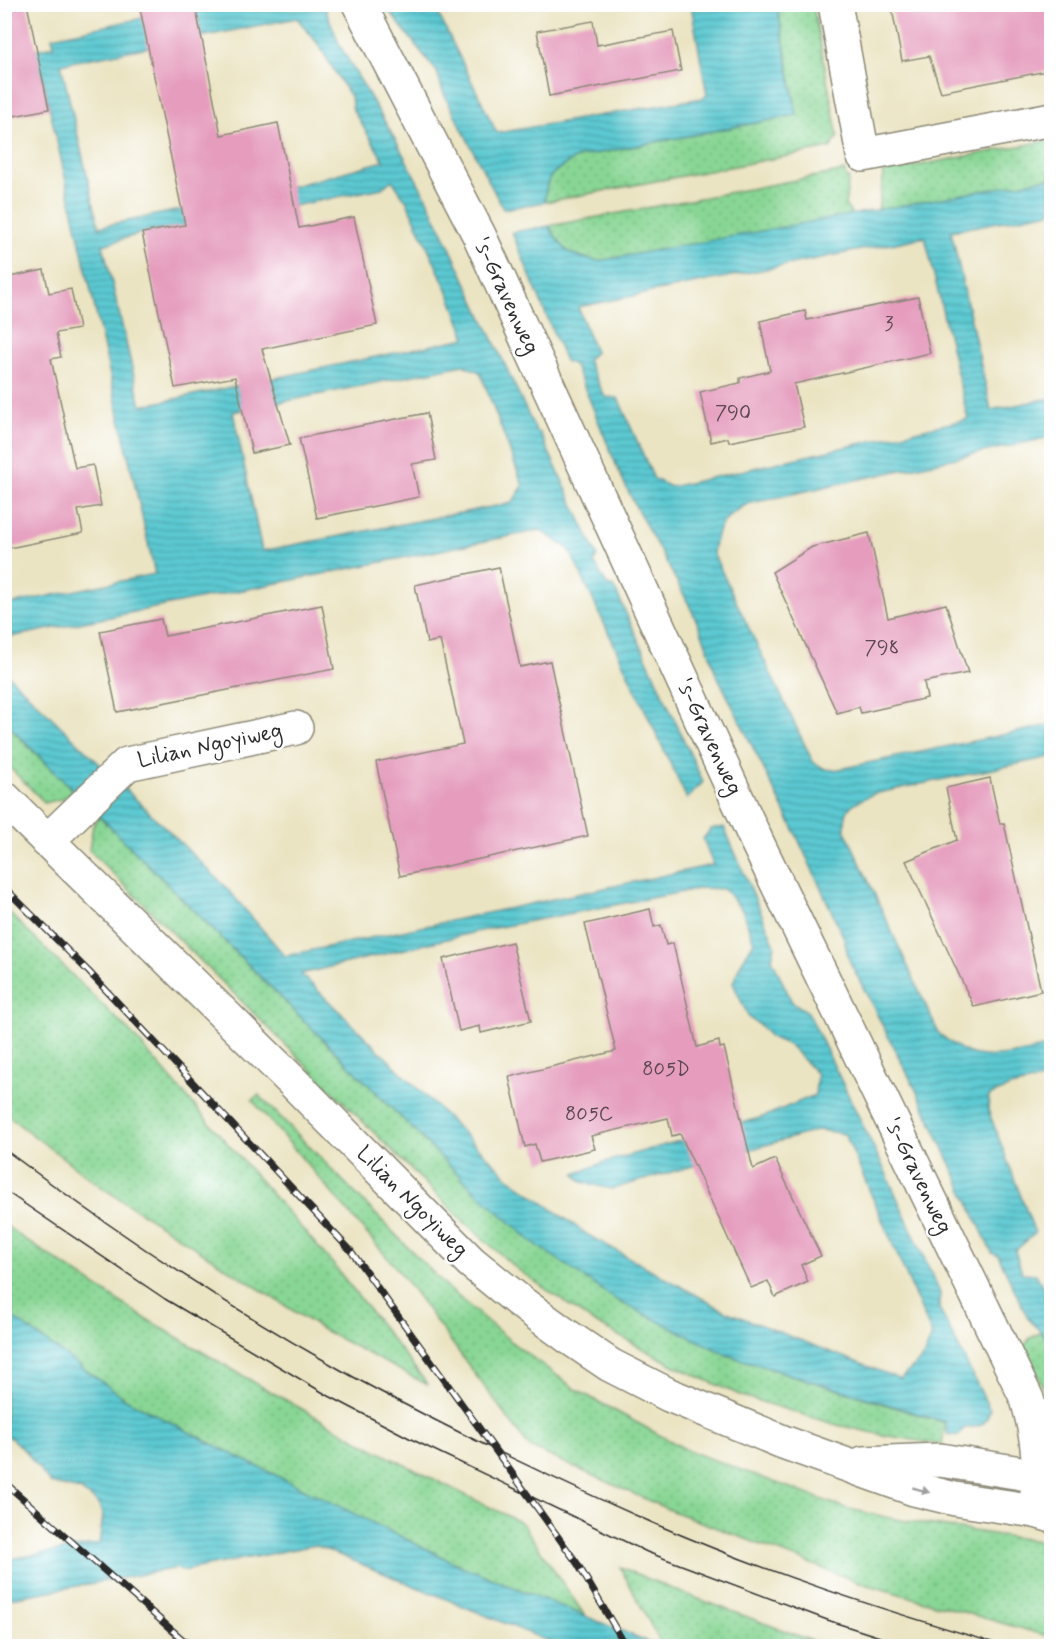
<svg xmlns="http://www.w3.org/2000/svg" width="1056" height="1651" viewBox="0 0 1056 1651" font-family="Mynerve,sans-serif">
<defs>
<pattern id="grass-dots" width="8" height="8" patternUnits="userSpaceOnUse" patternTransform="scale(1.5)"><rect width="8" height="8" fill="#88d694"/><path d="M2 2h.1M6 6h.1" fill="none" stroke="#76b880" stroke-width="1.8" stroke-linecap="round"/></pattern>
<pattern id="water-rules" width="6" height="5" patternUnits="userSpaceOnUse" patternTransform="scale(1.5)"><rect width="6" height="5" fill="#5cc9d2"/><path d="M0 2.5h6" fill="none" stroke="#4ca3ab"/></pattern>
</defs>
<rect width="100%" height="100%" fill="#fff"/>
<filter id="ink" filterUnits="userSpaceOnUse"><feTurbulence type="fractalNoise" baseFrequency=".0167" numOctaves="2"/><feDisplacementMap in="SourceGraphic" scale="12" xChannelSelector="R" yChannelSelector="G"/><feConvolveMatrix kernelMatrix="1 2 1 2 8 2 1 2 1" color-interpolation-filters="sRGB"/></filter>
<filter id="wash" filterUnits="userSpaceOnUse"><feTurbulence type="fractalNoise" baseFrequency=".008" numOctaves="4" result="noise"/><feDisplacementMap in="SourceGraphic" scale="24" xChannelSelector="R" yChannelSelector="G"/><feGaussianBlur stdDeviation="1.35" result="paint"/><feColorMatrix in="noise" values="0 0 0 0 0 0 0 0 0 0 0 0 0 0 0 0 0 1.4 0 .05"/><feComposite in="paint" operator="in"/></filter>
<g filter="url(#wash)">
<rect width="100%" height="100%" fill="#ebe4c3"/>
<g fill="url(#grass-dots)" stroke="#5a8060" stroke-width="1.5">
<path d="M777,5H813L838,137L830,148L545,202C545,172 555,171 578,157L797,115Z"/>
<path d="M1051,140V178L878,211L884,172Z"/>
<path d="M845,171L846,179L849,178L845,205L854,217L598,261C568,255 565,253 549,226Z"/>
<path d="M4,722L75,792L65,798L45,803L5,763Z"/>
<path d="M99,816L475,1191L727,1355L945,1423L942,1445L883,1435L837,1425L742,1396L679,1368L593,1322L517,1269L463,1221L89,850L93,825Z"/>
<path d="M4,908L130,1032L333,1264L428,1385L323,1330L104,1189L5,1114Z"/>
<path d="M259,1095L447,1287L514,1344L577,1390L687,1450L845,1508L894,1519L1051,1543V1637L861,1583L672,1511L529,1447L398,1270L252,1100Z"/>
<path d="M4,1224L24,1239L143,1317L257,1384L381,1453L522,1523L585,1616L459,1565L230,1453L127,1400L5,1312Z"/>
<path d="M1041,1332L1051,1343V1416L1047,1397L1024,1346L1029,1339Z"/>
<path d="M620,1567L685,1594L826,1646H662Z"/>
</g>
<g fill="url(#water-rules)" stroke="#447a7e" stroke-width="1.5" fill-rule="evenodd">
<path d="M205,5H324L340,46L395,139L429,203L536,431L540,433L597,555L594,562L607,585L614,587L703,782L687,799L569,549L540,530L5,638V605L155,574L42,75L5,56L54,46L52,37ZM297,18L318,44L351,98L353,110L384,161L297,185L99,227L61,64ZM392,180L407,202L450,296L466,338L141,406L103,245L142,233L283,208L382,188ZM463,365L480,372L523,486L512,503L262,551L233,412Z"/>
<path d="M387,5H436H434L497,133L703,98L707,95L691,5H777L797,115L578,157C555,171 545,173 545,202L503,209L443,92L437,72L390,12Z"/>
<path d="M1051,178V212L951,231L991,410L1051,398V437L747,504C723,518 717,525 713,553L813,762L825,769L834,770L1051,725V757L873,794C852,804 844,805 845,830L939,1034C950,1042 962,1052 976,1055C1000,1060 1028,1051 1051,1046V1078L1010,1087L989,1096L988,1110L1035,1233L1015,1251L1022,1273L1036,1274L1051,1303V1343L1028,1318L998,1255L992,1253L922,1102L849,960L844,938L793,828L715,671C697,606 657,551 628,491C608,450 594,406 574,365L565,361L512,232L549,226C565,253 568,255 598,261ZM925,237L968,419L671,487L654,479L618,398L605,397L587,360L595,352L578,307Z"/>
<path d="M4,671L224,885L285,956L713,865L703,839L711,829L724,827L775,945L772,959L792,1002L808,1012L886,1173L940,1293L939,1308L990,1410C985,1427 981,1427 964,1428L958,1436L947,1434L945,1422L727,1355L618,1301L531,1241L475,1191L5,722ZM703,888L724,889L742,910L754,942L740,965L733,983L749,1018L760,1025L770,1037L789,1045L817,1074L815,1095L763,1117L602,1163L575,1174L582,1182L612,1189L819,1130L845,1134L932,1335L923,1358L900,1379L725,1311L588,1235L509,1178L301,974L484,930Z"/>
<path d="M5,1312L127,1400L230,1453L459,1565L659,1646H560L315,1545L181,1571L177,1568L5,1599V1560L99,1544L103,1516L99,1504L80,1490L50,1483L26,1452L11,1438L5,1436Z"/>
</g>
<g id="blocks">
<g fill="#e59cbd">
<path d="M4,4H27L49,109L4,118Z"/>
<path d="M139,4H195L221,135L278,123L299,228L354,217L377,325L262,349L290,445L252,453L235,377L175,388L142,233L185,225Z"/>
<path d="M891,4H1052V70L941,92L929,56L902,61Z"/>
<path d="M593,21L597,45L673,31L681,71L549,96L537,31Z"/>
<path d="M44,270L49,293L71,289L79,329L56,333L61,357L51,359L75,468L93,465L101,506L78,510L83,533L4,549V278Z"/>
<path d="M918,297L930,353L794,384L804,427L729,442L728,438L711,442L700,392L740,383V378L770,371L760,321L805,311L807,320Z"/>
<path d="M427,413L436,460L412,464L419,497L317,518L299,438Z"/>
<path d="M869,533L888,618L946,604L968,673L924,682L927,698L861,713L859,707L837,713L772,572L812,547Z"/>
<path d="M499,567L520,667L550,661L588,836L400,876L376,762L463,744L440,640L427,643L415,585Z"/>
<path d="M322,605L334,669L117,712L100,631L161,619L165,636Z"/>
<path d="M990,778L1000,824L1004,823L1041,991L974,1007L906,861L957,840L946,788Z"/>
<path d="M650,909L654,927L661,925L666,945L673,943L697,1047L719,1041L720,1048L724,1047L753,1169L775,1159L821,1256L801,1265L808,1282L775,1297L768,1281L751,1288L680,1134L672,1136L668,1118L591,1136L595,1149L540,1162L535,1144L525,1147L509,1077L616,1051L585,924Z"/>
<path d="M512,942L531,1021L481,1033L480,1026L459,1031L443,959Z"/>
</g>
</g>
</g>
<g filter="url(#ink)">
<use href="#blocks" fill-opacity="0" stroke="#8b8877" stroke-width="1.5"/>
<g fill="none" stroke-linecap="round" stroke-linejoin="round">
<defs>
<g id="minor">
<path d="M359,4L479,235L757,842L1027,1399C1039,1440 1041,1469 1035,1511"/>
<path d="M835,4L863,155L1052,119"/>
<path d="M4,798L293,1082L471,1262L519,1301L567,1336L610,1365L669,1395L783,1442L914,1489L955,1499L1035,1511L1052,1516"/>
<path d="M47,841L127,764L296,728"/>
<path d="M863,1463L940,1460L1052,1478"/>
</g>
</defs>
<use href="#minor" stroke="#8b8877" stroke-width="36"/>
<use href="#minor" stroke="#fff" stroke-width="33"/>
<g stroke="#2b2b2b" stroke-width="1.5">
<path d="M4,1149C111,1229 223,1304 339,1369C441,1426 547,1476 653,1523C767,1573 886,1611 1005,1646"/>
<path d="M4,1190L165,1299L327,1395L413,1440L647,1552L830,1621L908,1646"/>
</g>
<defs>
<g id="rail">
<path d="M4,887L89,972L351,1251L577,1563L626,1646"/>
<path d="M4,1482L190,1646"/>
</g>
</defs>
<use href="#rail" stroke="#2b2b2b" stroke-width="7"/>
<use href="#rail" stroke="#fff" stroke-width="4.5" stroke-dasharray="14" stroke-linecap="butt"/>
</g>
<defs><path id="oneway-solid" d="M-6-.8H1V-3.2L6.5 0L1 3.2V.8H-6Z" transform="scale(1.5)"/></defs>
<use fill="#a0a0a0" href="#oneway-solid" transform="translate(921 1490) rotate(16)"/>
</g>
<g text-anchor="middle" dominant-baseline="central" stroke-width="5" stroke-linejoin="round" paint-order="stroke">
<g font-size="20" fill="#5a4750">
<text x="889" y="324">3</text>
<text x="733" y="413">790</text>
<text x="882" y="648">798</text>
<text x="666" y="1069">805D</text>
<text x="589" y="1114">805C</text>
</g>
<g font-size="22" fill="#2b2b2b" stroke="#fff">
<text transform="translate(506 296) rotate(65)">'s-Gravenweg</text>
<text transform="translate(709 737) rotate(65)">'s-Gravenweg</text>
<text transform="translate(210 746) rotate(-12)">Lilian Ngoyiweg</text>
<text transform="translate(918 1176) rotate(64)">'s-Gravenweg</text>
<text transform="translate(412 1202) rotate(45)">Lilian Ngoyiweg</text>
</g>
</g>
<rect width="1056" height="1651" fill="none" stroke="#fff" stroke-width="24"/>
</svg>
